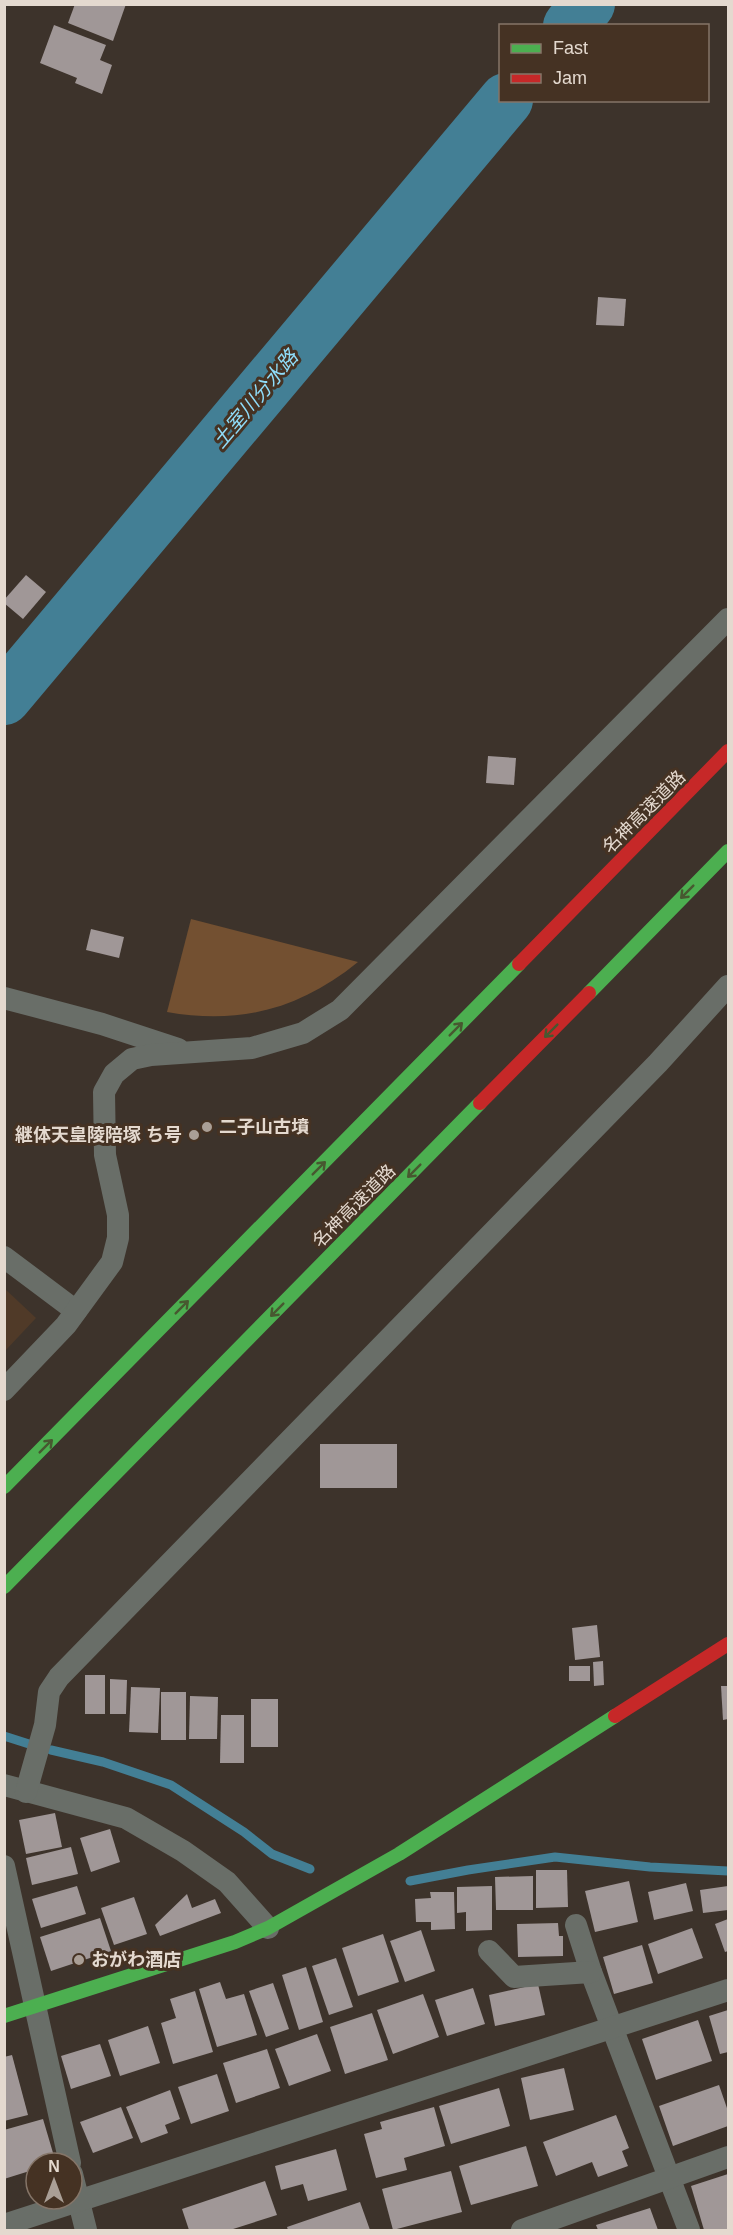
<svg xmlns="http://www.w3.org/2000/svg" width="733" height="2235" viewBox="0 0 733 2235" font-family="Helvetica,'Noto Sans JP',sans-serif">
<rect width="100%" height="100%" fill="#3d332b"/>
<path fill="#503a28" d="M4,1288L36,1318L5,1351H4Z"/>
<path fill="#735031" d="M191,919L358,962C300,1009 240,1025 167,1012Z"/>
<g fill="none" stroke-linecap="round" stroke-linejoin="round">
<g stroke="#437f95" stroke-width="9">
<path d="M4,1736L29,1744"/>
<path d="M51,1750L103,1762L171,1785L244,1832L272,1854L310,1869"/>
<path d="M410,1881L468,1870L555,1857L650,1867L728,1871"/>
</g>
<g stroke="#437f95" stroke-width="54">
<path d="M570,26L588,4"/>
<path d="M4,698L506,100"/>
</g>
</g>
<g fill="#a09797">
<path d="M75,4H126L113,41L68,23Z"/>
<path d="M54,25L106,45L100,60L112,65L102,94L75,83L77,78L40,63Z"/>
<path d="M598,297L626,299L624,326L596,325Z"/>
<path d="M26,575L46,592L23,619L4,603V600Z"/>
<path d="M488,756L516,758L514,785L486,783Z"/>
<path d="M91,929L124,937L119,958L86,950Z"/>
<rect x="320" y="1444" width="77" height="44"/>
<path d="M597,1625L600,1657L575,1660L572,1628Z"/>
<path d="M603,1661L604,1685L594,1686L593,1662Z"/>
<rect x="569" y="1666" width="21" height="15"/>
<rect x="85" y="1675" width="20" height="39"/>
<path d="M110,1679L127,1680L126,1714H110Z"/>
<path d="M721,1686H728V1719L723,1720Z"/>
<path d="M131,1687L160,1688L158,1733L129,1732Z"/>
<rect x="161" y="1692" width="25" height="48"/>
<path d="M190,1696L218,1697L217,1739H189Z"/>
<rect x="251" y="1699" width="27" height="48"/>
<path d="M221,1715H244V1763H220Z"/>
<path d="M55,1813L62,1847L26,1854L19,1820Z"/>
<path d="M110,1829L120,1862L91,1872L80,1838Z"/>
<path d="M71,1847L78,1874L32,1885L26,1858Z"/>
<path d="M536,1870H567L568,1907L536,1908Z"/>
<path d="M533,1876V1910H496L495,1877Z"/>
<path d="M629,1881L638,1922L595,1932L585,1891Z"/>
<path d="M686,1883L693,1911L654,1920L648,1892Z"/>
<path d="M77,1886L86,1914L41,1928L32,1899Z"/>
<path d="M492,1886V1930L466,1931V1912L457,1913V1887Z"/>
<path d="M728,1886V1910L703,1913L700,1890Z"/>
<path d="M430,1892H454L455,1929L431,1930V1922H416L415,1899L431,1898Z"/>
<path d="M187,1894L192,1908L215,1899L221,1913L160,1936L155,1925Z"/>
<path d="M134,1897L147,1934L114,1945L101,1908Z"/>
<path d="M100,1918L111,1951L51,1971L40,1937Z"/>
<path d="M728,1919V1951L725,1952L715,1924Z"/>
<path d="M558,1923L559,1936H563V1956L518,1957L517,1924Z"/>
<path d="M692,1928L703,1958L658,1974L648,1944Z"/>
<path d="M421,1930L435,1971L405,1982L390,1941Z"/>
<path d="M383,1934L399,1982L358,1996L342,1948Z"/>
<path d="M642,1945L653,1983L614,1994L603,1957Z"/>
<path d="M336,1958L353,2007L329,2015L312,1966Z"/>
<path d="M306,1967L323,2022L299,2030L282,1975Z"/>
<path d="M220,1982L226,1999L244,1994L257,2035L217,2047L199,1989Z"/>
<path d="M273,1983L289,2029L266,2037L249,1991Z"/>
<path d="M538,1984L545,2015L495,2026L489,1995Z"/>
<path d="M473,1988L485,2024L447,2036L435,2000Z"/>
<path d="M195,1991L213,2052L173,2064L161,2023L176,2018L170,1999Z"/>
<path d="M423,1994L439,2037L393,2054L377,2010Z"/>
<path d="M728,2010V2052L720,2054L709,2016Z"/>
<path d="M372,2013L388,2060L345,2074L330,2027Z"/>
<path d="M698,2020L712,2061L656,2080L642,2039Z"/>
<path d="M148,2026L160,2063L120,2076L108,2040Z"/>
<path d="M317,2034L331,2071L289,2086L275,2049Z"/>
<path d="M100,2044L111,2076L71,2089L61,2056Z"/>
<path d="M267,2049L280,2088L236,2103L223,2063Z"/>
<path d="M12,2055L28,2115L4,2121V2057Z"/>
<path d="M564,2068L574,2110L530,2120L521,2078Z"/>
<path d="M217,2074L229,2111L191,2124L178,2087Z"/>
<path d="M719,2085L728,2111V2126L673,2146L659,2106Z"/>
<path d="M499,2088L510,2126L451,2144L439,2106Z"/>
<path d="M170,2090L180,2119L165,2125L168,2133L141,2143L126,2107Z"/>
<path d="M121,2107L133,2138L93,2153L80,2122Z"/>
<path d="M434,2107L445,2146L404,2158L407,2170L376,2178L364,2134L382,2129L380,2122Z"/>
<path d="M616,2115L629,2148L622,2151L628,2166L598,2177L592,2162L556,2176L543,2142Z"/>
<path d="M43,2119L56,2163H36V2169L4,2179V2130Z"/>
<path d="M526,2146L538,2186L471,2205L459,2166Z"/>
<path d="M336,2149L347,2190L308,2201L303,2184L281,2190L275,2166Z"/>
<path d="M451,2171L462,2212L393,2230L382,2189Z"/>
<path d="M728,2174V2229L704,2230L691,2186Z"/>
<path d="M265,2181L277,2215L230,2230H189L182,2209Z"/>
<path d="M360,2202L370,2230H288L287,2227Z"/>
<path d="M650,2208L658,2230H598L596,2225Z"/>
</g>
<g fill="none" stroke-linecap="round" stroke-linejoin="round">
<g stroke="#696e68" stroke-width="22">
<path d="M4,998L102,1024L178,1049"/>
<path d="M4,1257L76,1311"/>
<path d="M4,1390L66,1325L112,1262L118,1238V1215L105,1155L104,1092L114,1074L132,1059L151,1055L252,1048L303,1033L340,1010L728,619"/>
<path d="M4,1785L126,1818L183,1851L227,1882L268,1928"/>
<path d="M26,1792L45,1725L49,1692L59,1677L658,1063L728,986"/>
<path d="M4,1866L70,2163"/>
<path d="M576,1925L591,1972L689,2230"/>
<path d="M489,1951L514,1977L591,1972"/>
<path d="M72,2174L86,2230"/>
<path d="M4,2225L728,1990"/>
<path d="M522,2230L728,2157"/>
</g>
<g stroke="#4caf50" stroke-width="14">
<path d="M589,993L728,851"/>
<path d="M4,1487L519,964"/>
<path d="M4,1587L480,1103"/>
<path d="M4,2016L235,1942L268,1928L399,1854L615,1716"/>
</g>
<g stroke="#c62828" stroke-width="14">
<path d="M519,964L728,751"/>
<path d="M480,1103L589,993"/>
<path d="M615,1716L728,1644"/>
</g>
</g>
<defs><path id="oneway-shaft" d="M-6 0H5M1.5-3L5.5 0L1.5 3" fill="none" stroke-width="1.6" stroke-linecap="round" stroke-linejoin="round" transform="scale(1.5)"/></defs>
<g stroke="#475830">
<use href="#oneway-shaft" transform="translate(687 892) rotate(135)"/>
<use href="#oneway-shaft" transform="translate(456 1029) rotate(-45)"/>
<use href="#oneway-shaft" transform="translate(551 1031) rotate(135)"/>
<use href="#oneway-shaft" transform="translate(319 1168) rotate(-45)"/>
<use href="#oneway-shaft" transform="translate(414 1171) rotate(135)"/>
<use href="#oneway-shaft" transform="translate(182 1307) rotate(-45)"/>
<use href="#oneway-shaft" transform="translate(277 1310) rotate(135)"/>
<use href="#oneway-shaft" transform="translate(46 1446) rotate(-45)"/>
</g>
<g fill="#aa9f96" stroke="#453223" stroke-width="2">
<circle cx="207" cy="1127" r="6"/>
<circle cx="194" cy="1135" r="6"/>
<circle cx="79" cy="1960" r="6"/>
</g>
<g text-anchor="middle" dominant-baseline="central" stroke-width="6" stroke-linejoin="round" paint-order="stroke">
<g font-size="18" fill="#e4d9cf" stroke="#453223">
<text transform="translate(644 812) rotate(-45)">名神高速道路</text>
<text transform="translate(354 1206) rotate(-45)">名神高速道路</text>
</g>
<g font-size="18" font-weight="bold" fill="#e4d9cf" stroke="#453223" text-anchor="start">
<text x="219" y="1127">二子山古墳</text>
<text x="182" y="1135" text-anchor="end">継体天皇陵陪塚 ち号</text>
<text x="91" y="1960">おがわ酒店</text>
</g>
<g font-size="20" font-style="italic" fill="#8fdcf9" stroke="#453223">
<text transform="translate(255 399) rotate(-50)">土室川分水路</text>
</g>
</g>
<rect width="733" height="2235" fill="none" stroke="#e4d9cf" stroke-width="12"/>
<rect x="499" y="24" width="210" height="78" fill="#453223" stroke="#857568" stroke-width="1.5"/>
<rect x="511" y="44" width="30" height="9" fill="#4caf50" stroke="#857568" stroke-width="1.5"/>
<text x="553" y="54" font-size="18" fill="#e4d9cf">Fast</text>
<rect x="511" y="74" width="30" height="9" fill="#c62828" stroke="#857568" stroke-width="1.5"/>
<text x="553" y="84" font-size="18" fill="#e4d9cf">Jam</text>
<g transform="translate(54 2181)"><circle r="28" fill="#453223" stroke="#857568" stroke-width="1.5"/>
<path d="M0-4.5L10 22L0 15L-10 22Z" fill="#aa9f96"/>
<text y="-9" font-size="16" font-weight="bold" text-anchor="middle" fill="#e4d9cf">N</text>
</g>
</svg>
